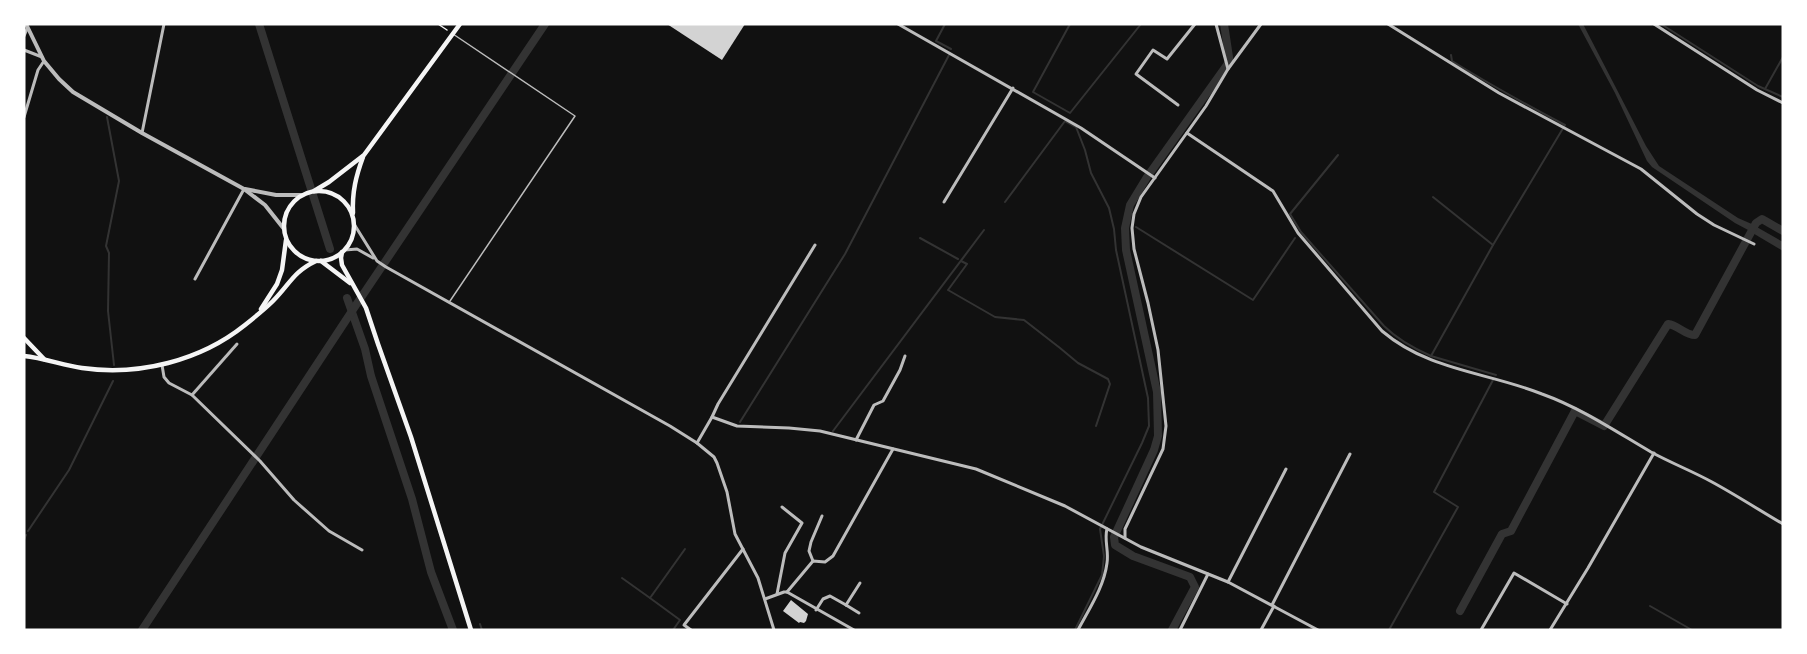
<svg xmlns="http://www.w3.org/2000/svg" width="1807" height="654" viewBox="0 0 1807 654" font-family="Quicksand,sans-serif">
<rect width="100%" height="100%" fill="#111"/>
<g fill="#333">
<path d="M1578,24H1583L1646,146L1659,166L1738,218L1754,225L1750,231L1735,223L1652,167L1647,161L1615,93Z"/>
<path d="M1755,226L1783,242V251L1751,232Z"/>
</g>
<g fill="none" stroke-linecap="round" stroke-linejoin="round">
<g stroke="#333" stroke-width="2">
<path d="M945,24L936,41L951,49"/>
<path d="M1070,24L1033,92L1070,113L1141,24"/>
<path d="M1661,24L1758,86L1783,97"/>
<path d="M1451,55L1452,61C1489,84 1527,105 1565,125L1493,245"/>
<path d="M1765,89L1783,57"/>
<path d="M107,117L119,181L106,246L109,253L108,311L114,365"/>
<path d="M1338,155L1290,214L1301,232L1384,326C1398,340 1413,348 1431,356"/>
<path d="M1433,197L1493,245L1431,356L1496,375"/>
<path d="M1005,202L1065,121L1076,127L1085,150L1091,173L1109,208L1114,229L1116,250L1148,398L1149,426L1142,443L1100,529L1104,556L1102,575L1075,630"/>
<path d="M1136,227L1253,300L1295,238"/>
<path d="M920,238L958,259"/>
<path d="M961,261L967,264L948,290L995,317L1024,320L1060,348L1078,363L1108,379L1110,384L1096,426"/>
<path d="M740,422L845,254L949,55"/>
<path d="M833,431L984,230"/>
<path d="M28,531L69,470L113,381"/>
<path d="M24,540L26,535"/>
<path d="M622,578L650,598"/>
<path d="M1650,606L1692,630"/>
<path d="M480,624L482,630"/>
<path d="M673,630L680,620L650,598L685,549"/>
<path d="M1389,630L1458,507L1434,492L1493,380"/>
</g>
<g stroke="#333" stroke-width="8">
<path d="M259,24L330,249"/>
<path d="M347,298L365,349L371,376L412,499L431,572L453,630"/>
<path d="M1460,611L1502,534L1511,531L1575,411L1604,426L1668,324C1678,325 1685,335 1695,335L1756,223L1762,219L1783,231"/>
<path d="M142,630L354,308L545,24"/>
<path d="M1172,630L1195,587L1190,577L1133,556L1115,545L1114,537L1154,450L1158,436L1157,392L1126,250L1125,228L1130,205L1147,177L1229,62V57L1224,24"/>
</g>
</g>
<g fill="#d3d3d3">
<path d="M667,24H745L722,60Z"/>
<path d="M791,600L808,614L806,621L804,623L800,622L799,623L783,611Z"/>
</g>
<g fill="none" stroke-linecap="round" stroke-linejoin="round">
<path stroke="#f5f5f5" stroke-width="1.5" d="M438,24L447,30"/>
<path stroke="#bcbcbc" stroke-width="1.5" d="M450,301L575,116L453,34"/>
<g stroke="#bcbcbc" stroke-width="3">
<path d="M898,24L1081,128L1155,178"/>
<path d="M1216,24L1228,69"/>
<path d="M1388,24L1499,93L1641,169L1697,214L1714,225L1754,244"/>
<path d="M1654,24L1757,90L1783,103"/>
<path d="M24,36L27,29"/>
<path d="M24,50L42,57"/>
<path d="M1178,105L1136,74L1153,50L1167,59L1195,24"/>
<path d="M24,117L38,70L44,61"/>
<path d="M142,133L164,24"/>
<path d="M1187,133L1273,191L1298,233L1382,331C1429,371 1487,372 1542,394C1581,408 1615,431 1651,452C1671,463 1692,471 1712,482C1736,495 1759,510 1783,524"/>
<path d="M944,202L1013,88"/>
<path d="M354,224L377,261L386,267L670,426L697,443L714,457L717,463L727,492L735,534L758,578L774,630"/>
<path d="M345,250L357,249L373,258"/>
<path d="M195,279L244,189"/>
<path d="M162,365L164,377L169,383L192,395L260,461L294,500L329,531L362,550"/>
<path d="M192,395L237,344"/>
<path d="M712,417L737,426L789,428L820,431L976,469L1065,506L1141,547L1228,582L1318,630"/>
<path d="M856,440L874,405L883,401L900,370L905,356"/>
<path d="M697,443L712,417L718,404L815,245"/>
<path d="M1125,538V529L1163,449L1166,426L1158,350L1148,303L1134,249L1132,228L1134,214L1141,197L1206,106L1228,69L1261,24"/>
<path d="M813,561L809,551L811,542L822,516"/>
<path d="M1228,582L1286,469"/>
<path d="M787,592L813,561L825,562L833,556L893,449"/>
<path d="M777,594L785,553L802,523L782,507"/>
<path d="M765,599L784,592H787L854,630"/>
<path d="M846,605L859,613"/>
<path d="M1272,605L1350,454"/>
<path d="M816,610L823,599L830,596L846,605L860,583"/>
<path d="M691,630L684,625L743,549"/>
<path d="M1078,630C1089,609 1104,587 1107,563C1109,551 1104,540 1107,529"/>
<path d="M1180,630L1208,574"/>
<path d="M1261,630L1274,606"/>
<path d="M1481,630L1514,573L1567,604"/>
<path d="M1550,630L1588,568L1654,453"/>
</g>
<g stroke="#bcbcbc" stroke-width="4">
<path d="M26,24L44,61L59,79L73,92L142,133L244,189L265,205L284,229"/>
<path d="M245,189L276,195H301"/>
</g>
<g stroke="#f5f5f5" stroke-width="4.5">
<circle cx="319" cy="226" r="35"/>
<path d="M314,191L329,182L364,155L460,24"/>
<path d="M353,213C352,192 356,176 363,157"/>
<path d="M342,252L341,258L342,265L366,308L378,344L411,437L471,630"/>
<path d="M321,261L350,283"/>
<path d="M261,309L277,284L282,270L286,240"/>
<path d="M24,338L44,359"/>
<path d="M24,356C44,358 62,365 82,368C139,376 200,361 245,325C255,317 265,309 273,301C290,284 293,272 316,261"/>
</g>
</g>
<rect width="1807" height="654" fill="none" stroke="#ffffff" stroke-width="51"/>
</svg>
